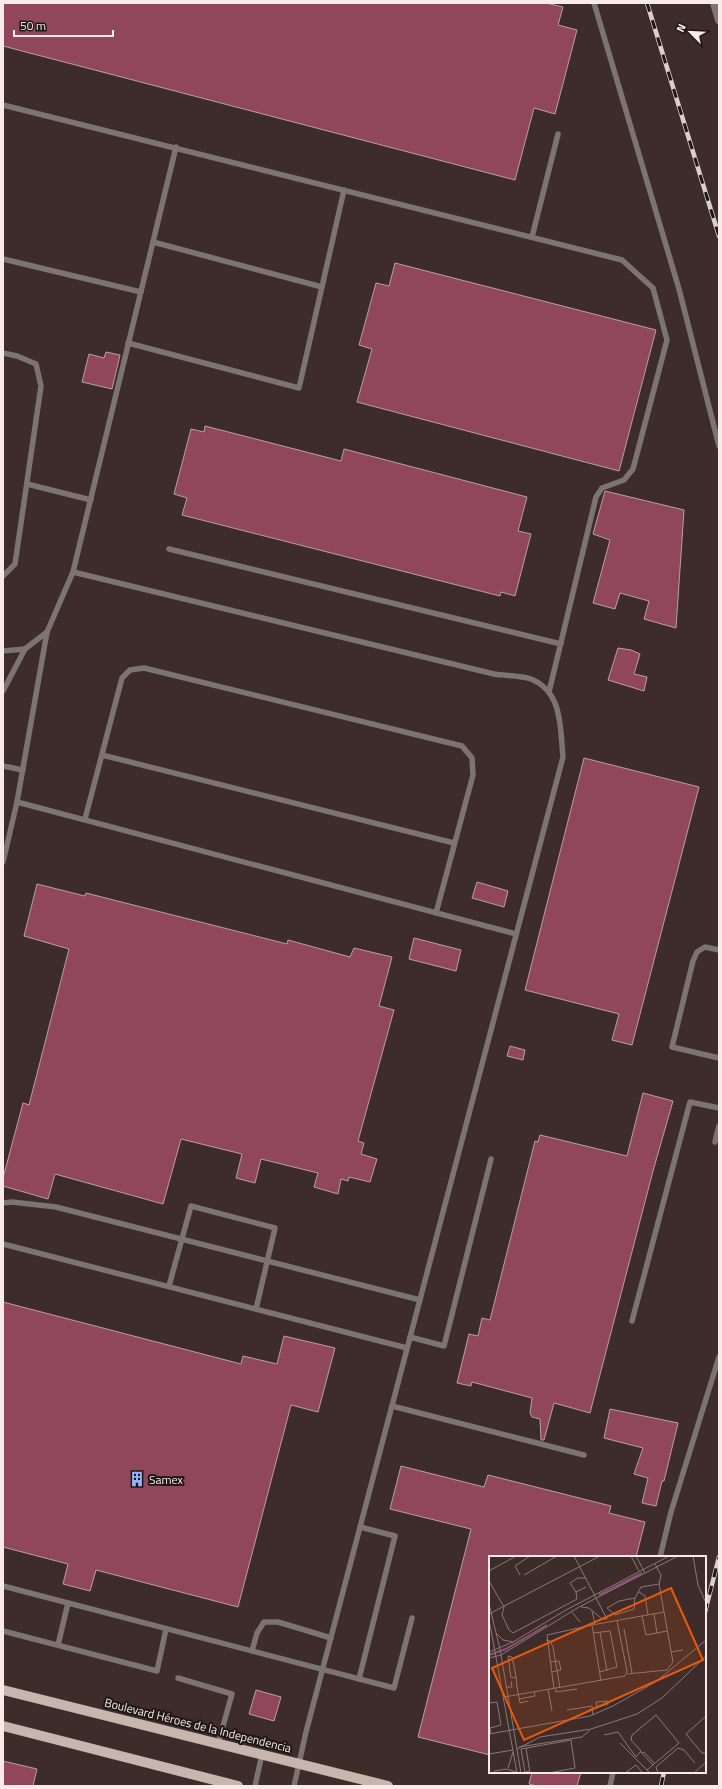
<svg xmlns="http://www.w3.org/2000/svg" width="722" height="1789" viewBox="0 0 722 1789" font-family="'Titillium Web',sans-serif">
<rect width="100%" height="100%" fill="#3e2c2a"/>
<g fill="#90465b" stroke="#b7a1a6">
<path d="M3,3H546L563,7L558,25L577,30L555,114L534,108L515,180L3,46Z"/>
<path d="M395,263L656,330L619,471L357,402L372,349L359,345L376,283L389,286Z"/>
<path d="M106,352L120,355L112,389L82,382L89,354L104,358Z"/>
<path d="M205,426L341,461L344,449L527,497L518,531L531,534L515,596L501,592L500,596L182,515L187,498L174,494L191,429L204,432Z"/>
<path d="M605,491L684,510L676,628L644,619L649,601L620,593L615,609L593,603L610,540L593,534Z"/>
<path d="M618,648L631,650L640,654L634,674L647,677L644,691L608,680Z"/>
<path d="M584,758L699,787L632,1045L612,1040L619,1014L525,990Z"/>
<path d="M477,882L508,891L504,907L472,898Z"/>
<path d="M37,884L85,896L86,893L287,944L288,940L350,957L354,948L392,957L379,1006L394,1010L358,1141L364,1143L361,1154L377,1159L370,1182L349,1177L348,1181L341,1179L338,1194L314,1187L318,1173L261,1159L255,1183L236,1178L242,1154L181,1139L163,1204L55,1174L48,1199L3,1186V1178L23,1103L29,1105L69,949L24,936Z"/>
<path d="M414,938L461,950L456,971L409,959Z"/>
<path d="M510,1046L525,1050L523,1060L507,1056Z"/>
<path d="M643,1093L673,1101L653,1171L590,1413L554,1403L544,1440H541L540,1419L532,1417L530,1413L532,1398L472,1382L471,1386L457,1383L469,1334L478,1336L482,1318L490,1320L535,1141L538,1142L540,1135L627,1156Z"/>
<path d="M3,1302L241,1364L243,1356L277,1364L284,1336L335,1348L318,1412L291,1405L238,1607L96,1570L90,1591L63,1584L68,1564L3,1547Z"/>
<path d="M610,1409L678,1423L664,1481H662L656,1506L642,1503L648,1478L634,1474L643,1448L604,1438Z"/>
<path d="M401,1466L484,1487L488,1475L611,1506L609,1513L645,1522L636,1557H490V1755L418,1737L471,1529L390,1509Z"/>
<path d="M256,1690L281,1697L274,1721L249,1714Z"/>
<path d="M3,1761L37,1769L33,1786H3Z"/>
<path d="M532,1772H581L577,1786H537L529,1784Z"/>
</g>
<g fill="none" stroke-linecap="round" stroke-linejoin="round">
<g stroke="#7c746f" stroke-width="5.5">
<path d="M594,3L679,289L719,446"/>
<path d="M3,105L622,260L653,288L667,340L633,469L624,480L602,488L596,497L549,692"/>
<path d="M532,237L558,134"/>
<path d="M153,242L322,287"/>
<path d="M3,259L141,292"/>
<path d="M128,343L299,388L344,190"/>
<path d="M3,353L17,356L36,364L41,386L15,564L3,576"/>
<path d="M27,484L91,500"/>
<path d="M169,549L561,644"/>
<path d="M73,572L494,674C505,676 520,675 531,679C563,692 560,728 563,757L306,1732L294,1786"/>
<path d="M3,651L25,649"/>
<path d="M3,691L25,649L47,632"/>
<path d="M102,755L454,843"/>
<path d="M3,766L23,770"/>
<path d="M17,802L47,632L73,572L176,147"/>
<path d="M85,819L122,678L130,670L144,668L462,746L472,758L473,775L436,913"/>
<path d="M3,862L17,802L516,934"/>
<path d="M719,950L705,947L697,952L693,961L672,1047L719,1058"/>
<path d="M715,1142L719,1126"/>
<path d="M3,1203L12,1202L56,1207L420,1300"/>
<path d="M3,1244L407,1348"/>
<path d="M169,1286L191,1206L275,1228L256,1309"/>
<path d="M632,1321L690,1102L719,1108"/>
<path d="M410,1337L444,1346L491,1159"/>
<path d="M392,1406L584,1455"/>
<path d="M660,1557L671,1512L719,1357"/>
<path d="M3,1586L394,1688L412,1618"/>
<path d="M3,1631L157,1671L166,1629"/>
<path d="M58,1645L68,1603"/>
<path d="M252,1651L257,1633L264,1622H278L331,1638"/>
<path d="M178,1678L232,1694L218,1744"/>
<path d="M359,1679L395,1536L360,1527"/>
<path d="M255,1786L262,1754"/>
<path d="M610,1786L613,1772"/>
</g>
<path stroke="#7c746f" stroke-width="8" d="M714,3L719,20"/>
<g stroke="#c6b6ad" stroke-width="10">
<path d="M3,1690L388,1786"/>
<path d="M3,1726L238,1786"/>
</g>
<defs>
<g id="rail">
<path d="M647,3L719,236"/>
<path d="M705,1612L719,1557"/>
<path d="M661,1786L664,1772"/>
</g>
</defs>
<use href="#rail" stroke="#dccecd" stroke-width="4.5"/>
<use href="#rail" stroke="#1f1716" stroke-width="3" stroke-dasharray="9" stroke-linecap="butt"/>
</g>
<defs>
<symbol id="building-bare" viewBox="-9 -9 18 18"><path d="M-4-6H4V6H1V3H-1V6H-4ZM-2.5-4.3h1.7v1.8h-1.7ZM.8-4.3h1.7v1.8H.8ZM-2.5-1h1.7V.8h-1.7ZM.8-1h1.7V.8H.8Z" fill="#9ab5fd" stroke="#1f1716" stroke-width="2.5" paint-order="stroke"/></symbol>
</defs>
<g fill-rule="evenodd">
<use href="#building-bare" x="126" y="1468" width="22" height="22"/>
</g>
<g text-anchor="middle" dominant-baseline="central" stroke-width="4" stroke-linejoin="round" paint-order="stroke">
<g font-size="12" fill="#f8ebea" stroke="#1f1716" text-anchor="start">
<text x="149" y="1479">Samex</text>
</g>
<g font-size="12" fill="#f8ebea" stroke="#1f1716">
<text transform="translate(198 1725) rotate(14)">Boulevard Héroes de la Independencia</text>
</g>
</g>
<g transform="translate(489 1556)">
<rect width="217" height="217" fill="#3e2c2a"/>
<path fill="none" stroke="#8e4f7a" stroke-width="2" d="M110,39L153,17M0,99L17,93L58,69"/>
<path fill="none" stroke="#887877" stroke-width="1" d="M85,0L118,63M142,0L150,15M147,0L156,17M204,0L209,29L217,47M0,15L27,0M31,19L26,10L41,0M35,19L68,0M0,25L15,51L13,59L20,74L24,77L88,43L87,36M97,31L87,36L81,27L89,22H97M150,36L156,40L159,59M146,42L145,53L126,59L118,52L130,45L146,42L152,31L170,28M0,48L11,93L32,217M92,51L100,52L113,63H118M103,55L106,68M83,56L91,66M0,58L111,0M165,58L168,77M153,60L157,79L178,75M0,63L28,217M103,69L175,56M135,73L143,117M111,76L118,115M7,77L14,84L24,86M104,77L121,75L128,111L110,116M57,84L61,85L64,91L71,132M0,96L24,86L77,54L180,0M182,96L194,94M0,102L12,99L90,51L189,0M61,106L70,105L72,114L63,116M138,118L178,114L184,106L170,28L172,19L166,8M27,121L22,122L19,100L23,101L25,110L27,121L28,131L31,147L39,145M17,131H23L22,125M65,133L58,79L103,69L112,125M67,133V136L88,133M59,134L63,155M15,141L136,120L138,115L128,65M30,143L46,140L45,136M0,147L8,146L12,169L1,172L2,178M108,152L107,146L119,145M78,154L103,150L104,159M100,154L119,148V145M217,160L197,178L213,197H217M0,178L101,160L124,150L168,125L217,84M115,179L129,176L147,201L152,195L142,184L143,179L167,159L190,187L158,214M131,187L161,217M30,191L93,181L101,174M37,192L41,217M28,193L51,181L102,173L148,158L173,142L217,100M152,196L164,209M153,197L155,196L166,208M0,198L24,194M19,212L24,196M5,215L18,213L27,216M41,215L36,216L32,193L82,184L86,212L60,217M136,217L147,209L154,217M169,217L167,211L189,192L195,194L206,207M205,217L217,206"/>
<path fill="#e8590c" fill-opacity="0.15" stroke="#e8590c" stroke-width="2" d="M182,32L214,104L35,184L3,112Z"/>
<rect width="217" height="217" fill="none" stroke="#f8ebea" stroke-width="2"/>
</g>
<rect width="722" height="1789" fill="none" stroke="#f8ebea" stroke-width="8"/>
<g transform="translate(690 32) rotate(294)" stroke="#1f1716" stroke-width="3" paint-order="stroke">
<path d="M0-3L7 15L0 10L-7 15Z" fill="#f8ebea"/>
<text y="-6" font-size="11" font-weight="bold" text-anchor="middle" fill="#f8ebea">N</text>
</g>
<path d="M14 30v6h99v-6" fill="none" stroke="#f8ebea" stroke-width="2"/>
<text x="20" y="30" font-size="12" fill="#f8ebea" stroke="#1f1716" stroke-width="3" paint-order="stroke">50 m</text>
</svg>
